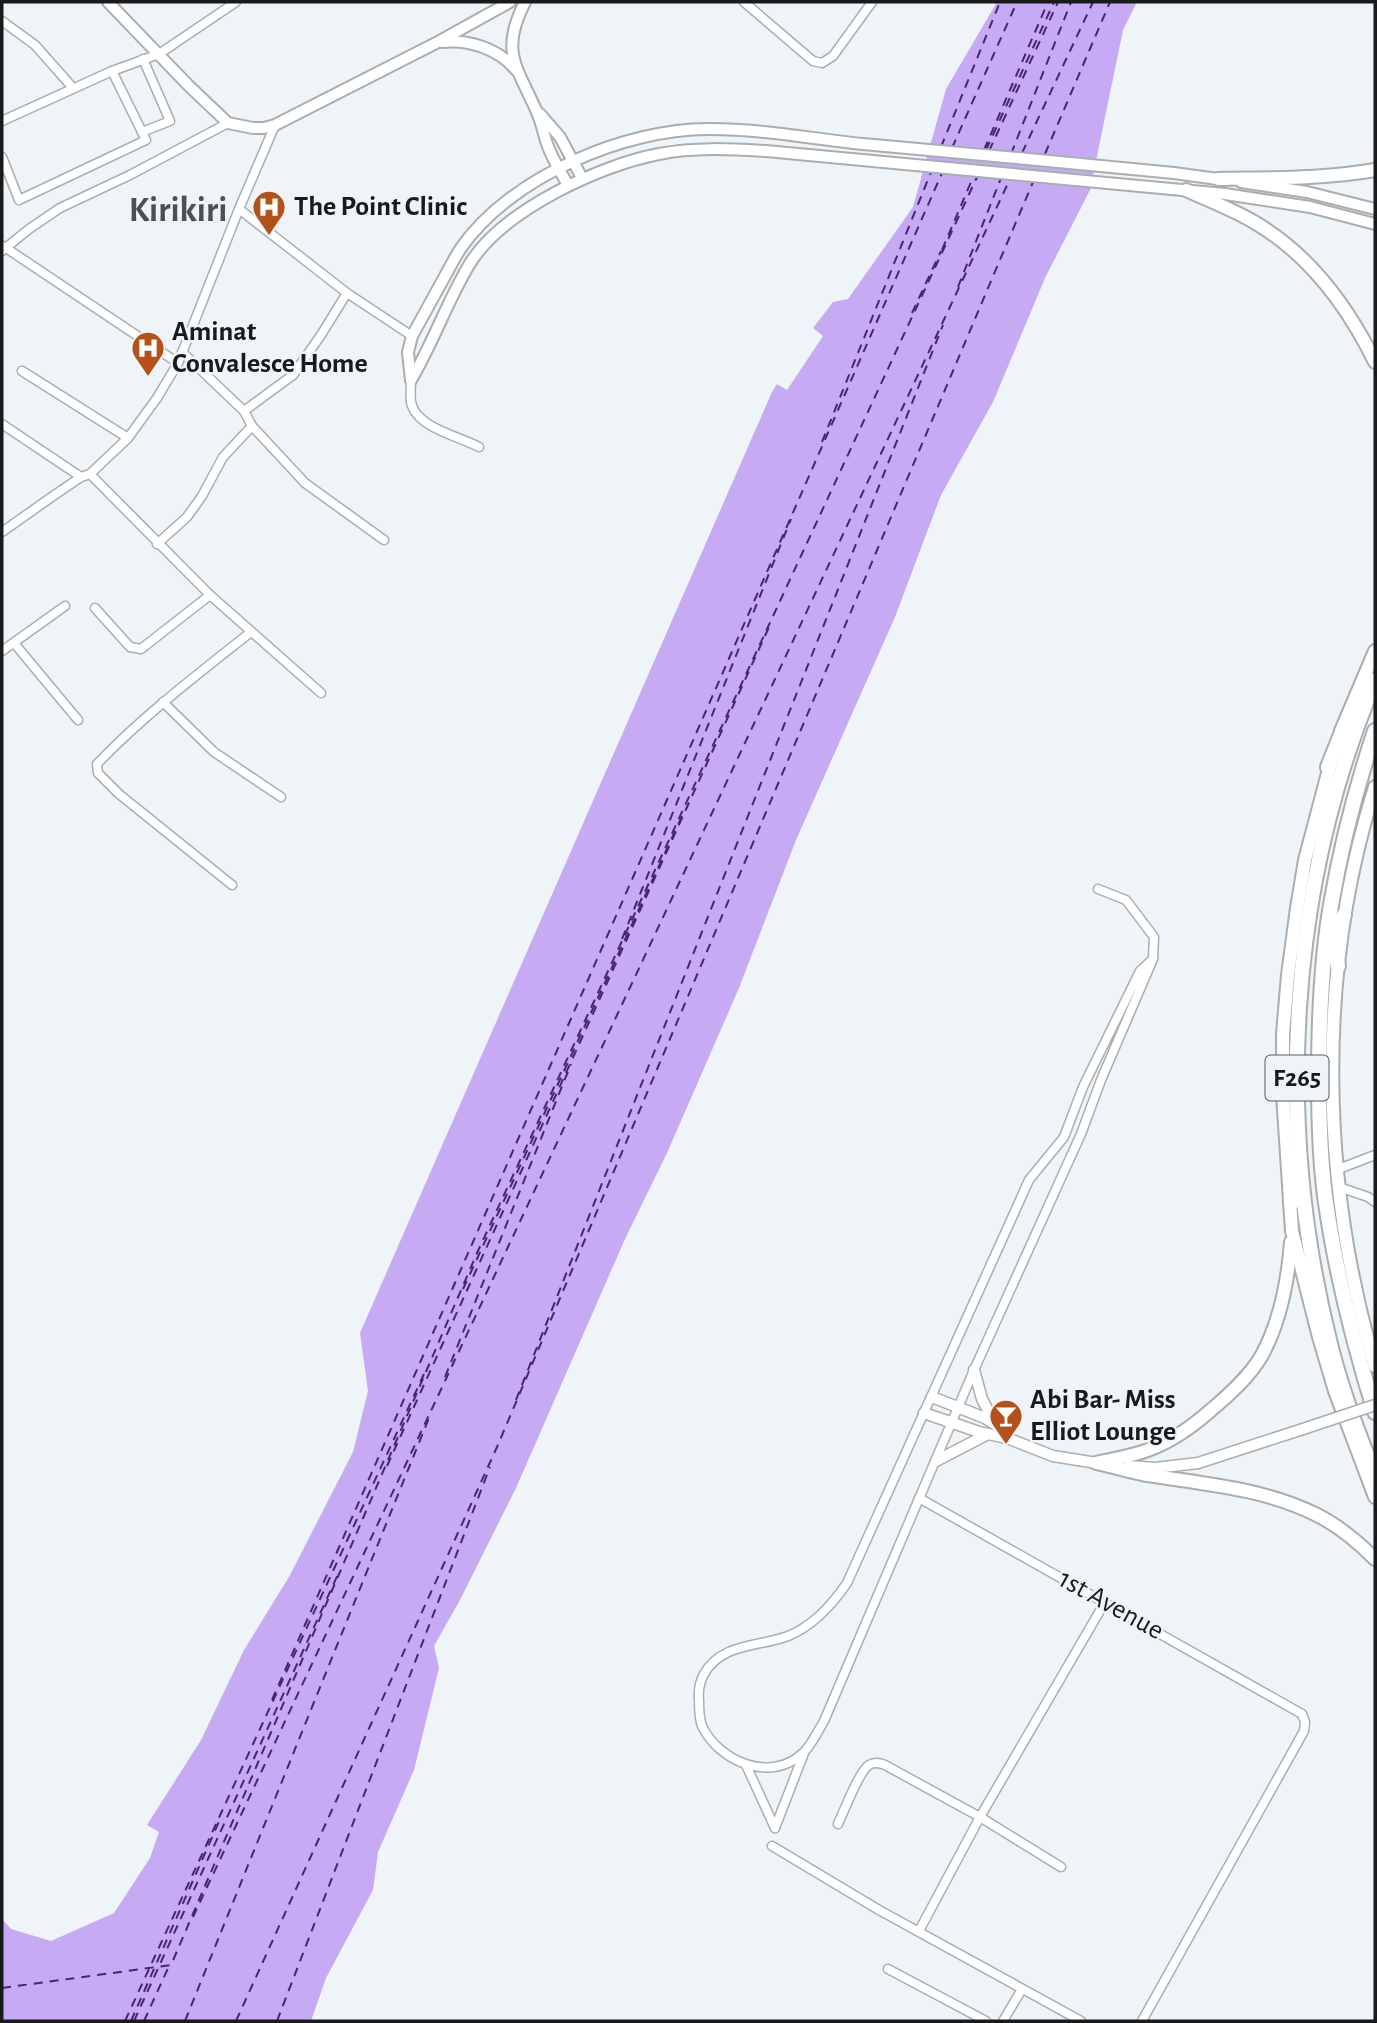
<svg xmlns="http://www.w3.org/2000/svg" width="1377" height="2023" viewBox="0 0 1377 2023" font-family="'Alegreya Sans',sans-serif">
<rect width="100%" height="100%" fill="#eef4f8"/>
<path fill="#c6aaf4" d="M997,2H1137L1123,30L1090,190L1045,278L993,402L941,495L895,617L796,840L739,988L667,1153L625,1239L516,1488L460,1600L434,1646L439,1668L414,1770L378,1852L373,1890L326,1978L311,2021H2V1919L11,1929L51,1941L114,1913L150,1858L159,1832L147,1825L201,1740L244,1650L289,1577L353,1452L368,1391L360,1333L772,392L777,384L787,390L823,336L813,328L833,302L848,299L913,207L946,89Z"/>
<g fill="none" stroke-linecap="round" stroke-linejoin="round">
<g stroke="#4a2277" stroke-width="2" stroke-dasharray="9 7" stroke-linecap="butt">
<path d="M941,147L1000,2"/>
<path d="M952,148L1017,2"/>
<path d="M984,150L1048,2"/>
<path d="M986,150L1054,2"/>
<path d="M989,151L1058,2"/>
<path d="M1022,153L1093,2"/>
<path d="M1011,154L1071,2"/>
<path d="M1045,154L1110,2"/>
<path d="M942,250L974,175"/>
<path d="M958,287L1001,178"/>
<path d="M912,313L941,251"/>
<path d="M822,442L931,172"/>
<path d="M622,939L791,519"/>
<path d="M463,1289L684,812"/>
<path d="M445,1377L571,1064"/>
<path d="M516,1400L943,325"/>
<path d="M387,1466L769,627"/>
<path d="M272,1700L942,173"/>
<path d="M193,1917L1011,177"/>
<path d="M2,1988L171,1965L477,1253L978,175"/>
<path d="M125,2021L424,1374"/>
<path d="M131,2021L221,1817"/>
<path d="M134,2021L340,1570"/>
<path d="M144,2021L169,1966"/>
<path d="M185,2021L429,1418"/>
<path d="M236,2021L497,1447L1033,182"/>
<path d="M277,2021L490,1467"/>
</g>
<defs>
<g id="minor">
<path d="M744,2L813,61L822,63L833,56L872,2"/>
<path d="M2,21L35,45L73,88"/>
<path d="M2,121L112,71L159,54L236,2"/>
<path d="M142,132L170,121L143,59"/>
<path d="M2,157L19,200L146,140L112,71"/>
<path d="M239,209L347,293L412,336"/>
<path d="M3,246L178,363"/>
<path d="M2,251L29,229L60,208L130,175L228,123"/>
<path d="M22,371L128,438"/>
<path d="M411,380C411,387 410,395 411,402C416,428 459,436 479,447"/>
<path d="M244,411L293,375L321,335L347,293"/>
<path d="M2,424L81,477"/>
<path d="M252,426L305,483L384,540"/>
<path d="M90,474L210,595L321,693"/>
<path d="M2,532L53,496L81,477L90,474L128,438L157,398L178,363L239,209L275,125"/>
<path d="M157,544L187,517L202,496L223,457L252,426L244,411L182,352"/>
<path d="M95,608L130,647L141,649L210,595"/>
<path d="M14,643L78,720"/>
<path d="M2,651L65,606"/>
<path d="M163,702L214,752L281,797"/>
<path d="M232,885L119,794L98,773L97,764C144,715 198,674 251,632"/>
<path d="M1098,889L1126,900L1154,937L1153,959L1101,1080L1081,1134L974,1370L824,1721C818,1731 812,1744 804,1752C772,1784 719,1762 702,1726C699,1718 699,1708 699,1700C698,1690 699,1683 704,1674C721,1643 759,1647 788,1636C813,1626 832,1605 847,1583L1029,1180L1064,1137L1083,1087L1140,971L1153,959"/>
<path d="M1336,1170L1375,1155"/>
<path d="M1339,1187L1368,1197L1375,1202"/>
<path d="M919,1498L1302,1714L1305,1722L1304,1731L1142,2021"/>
<path d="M746,1765L775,1828"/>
<path d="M838,1824C843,1813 860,1770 869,1765C874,1762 880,1763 885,1765L980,1817L1061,1867"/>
<path d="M775,1828L804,1753"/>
<path d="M772,1846L879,1910L1081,2021"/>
<path d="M919,1931L980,1817L1105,1602"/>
<path d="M888,1969L986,2021"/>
<path d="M1003,2021L1022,1989"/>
</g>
<g id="tertiary">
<path d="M974,1370L982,1399L994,1422"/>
<path d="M932,1397L985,1418L996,1425L1007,1438"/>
<path d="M924,1413L979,1432L1007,1438L1053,1456L1103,1464"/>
<path d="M936,1461L988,1434"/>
<path d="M1128,1466L1155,1468L1198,1463L1300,1430"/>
</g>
<g id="secondary">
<path d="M108,2L188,85L228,123L253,128H264L275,125L436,43L510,2"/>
<path d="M525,2C500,51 516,65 536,110C541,120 543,131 546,141C551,157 560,171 568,185"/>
<path d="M442,42C469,39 499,49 516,70"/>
<path d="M540,114L560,137L582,178"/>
<path d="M1241,182L1307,192L1375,209"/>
<path d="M411,380L408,352L412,336C423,316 434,296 445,276C450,267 455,257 461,248C510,177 626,128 711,129C762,129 812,139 863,144C967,153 1070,163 1174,173L1225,180"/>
<path d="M411,380C433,343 447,302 469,265C501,211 600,165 659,154C694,147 731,149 766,151L1225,194L1310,207L1375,224"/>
</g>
<g id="primary">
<path d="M1218,179C1271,178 1323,179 1375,170"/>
<path d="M1186,190C1208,200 1232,209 1254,222C1309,254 1347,305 1375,362"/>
<path d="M1341,731L1375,651"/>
<path d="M1332,758L1305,860L1297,908L1288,975L1283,1034V1094L1292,1231L1319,1337L1335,1391L1375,1497"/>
<path d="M1375,787C1316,973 1320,1180 1375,1366"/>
<path d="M1096,1463C1114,1459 1132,1456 1148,1450C1172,1441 1192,1427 1211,1410C1230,1394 1250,1376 1262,1355C1281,1320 1288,1280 1291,1242"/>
<path d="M1100,1464C1114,1467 1128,1471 1142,1474C1201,1484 1260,1487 1315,1514C1338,1525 1357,1541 1375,1559"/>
</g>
<g id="motorway">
<path d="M1375,680C1288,887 1275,1122 1329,1340C1340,1386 1357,1432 1375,1475"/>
<path d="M1375,731C1356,788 1341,846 1331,905C1321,962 1319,1022 1319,1079C1319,1118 1320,1157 1325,1196C1335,1269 1353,1341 1375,1412"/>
<path d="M1328,767L1342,732L1359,714"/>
<path d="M1333,933L1338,966"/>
<path d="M1331,942L1344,915"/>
<path d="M1291,1204L1292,1176L1297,1165"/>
</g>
</defs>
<use href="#minor" stroke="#a8aeb1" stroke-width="11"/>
<use href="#tertiary" stroke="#a8aeb1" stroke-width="13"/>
<use href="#secondary" stroke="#a8aeb1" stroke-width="14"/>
<use href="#primary" stroke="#a8aeb1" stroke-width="16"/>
<use href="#motorway" stroke="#a8aeb1" stroke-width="18"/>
<use href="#minor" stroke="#fff" stroke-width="8"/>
<use href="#tertiary" stroke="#fff" stroke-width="10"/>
<use href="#secondary" stroke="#fff" stroke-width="10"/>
<use href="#primary" stroke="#fff" stroke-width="12"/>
<use href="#motorway" stroke="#fff" stroke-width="14"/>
<defs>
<path id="tertiary-bridge" d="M1300,1430L1375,1405"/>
</defs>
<use href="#tertiary-bridge" stroke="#a8aeb1" stroke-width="13" stroke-linecap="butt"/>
<use href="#tertiary-bridge" stroke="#fff" stroke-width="10"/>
</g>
<defs>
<symbol id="hospital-pin" viewBox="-11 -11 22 30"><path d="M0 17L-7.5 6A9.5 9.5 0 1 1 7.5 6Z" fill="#b4511a" stroke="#eef4f8"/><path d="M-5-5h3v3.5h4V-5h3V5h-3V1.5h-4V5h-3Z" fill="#fff"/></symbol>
<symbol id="bar-pin" viewBox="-11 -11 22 30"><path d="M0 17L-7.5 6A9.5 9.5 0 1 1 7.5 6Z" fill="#b4511a" stroke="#eef4f8"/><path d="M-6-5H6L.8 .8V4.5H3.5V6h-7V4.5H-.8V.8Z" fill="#fff"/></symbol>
</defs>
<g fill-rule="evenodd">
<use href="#hospital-pin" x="250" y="188" width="38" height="52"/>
<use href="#hospital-pin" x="129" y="329" width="38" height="52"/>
<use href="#bar-pin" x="987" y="1397" width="38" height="52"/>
</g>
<g text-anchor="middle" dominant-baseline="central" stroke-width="5" stroke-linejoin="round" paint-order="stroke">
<rect fill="#eef4f8" stroke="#585b5d" stroke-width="2" x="1265.5" y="1055.5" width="63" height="45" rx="5"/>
<g font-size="26" font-weight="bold" fill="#181a1b">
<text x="1297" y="1078">F265</text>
</g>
<g font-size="28" font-weight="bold" fill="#181a1b" stroke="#eef4f8" text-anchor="start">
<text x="294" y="207">The Point Clinic</text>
<text x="172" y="332">Aminat<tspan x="172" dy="32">Convalesce Home</tspan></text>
<text x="1030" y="1400">Abi Bar- Miss<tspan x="1030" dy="32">Elliot Lounge</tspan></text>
</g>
<g font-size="28" fill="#181a1b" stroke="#eef4f8">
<text transform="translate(1111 1605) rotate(29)">1st Avenue</text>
</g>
<g font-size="35" font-weight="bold" fill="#4b5053" stroke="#eef4f8">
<text x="178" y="210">Kirikiri</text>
</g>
</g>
<rect width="1377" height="2023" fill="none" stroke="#181a1b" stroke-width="7"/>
</svg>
